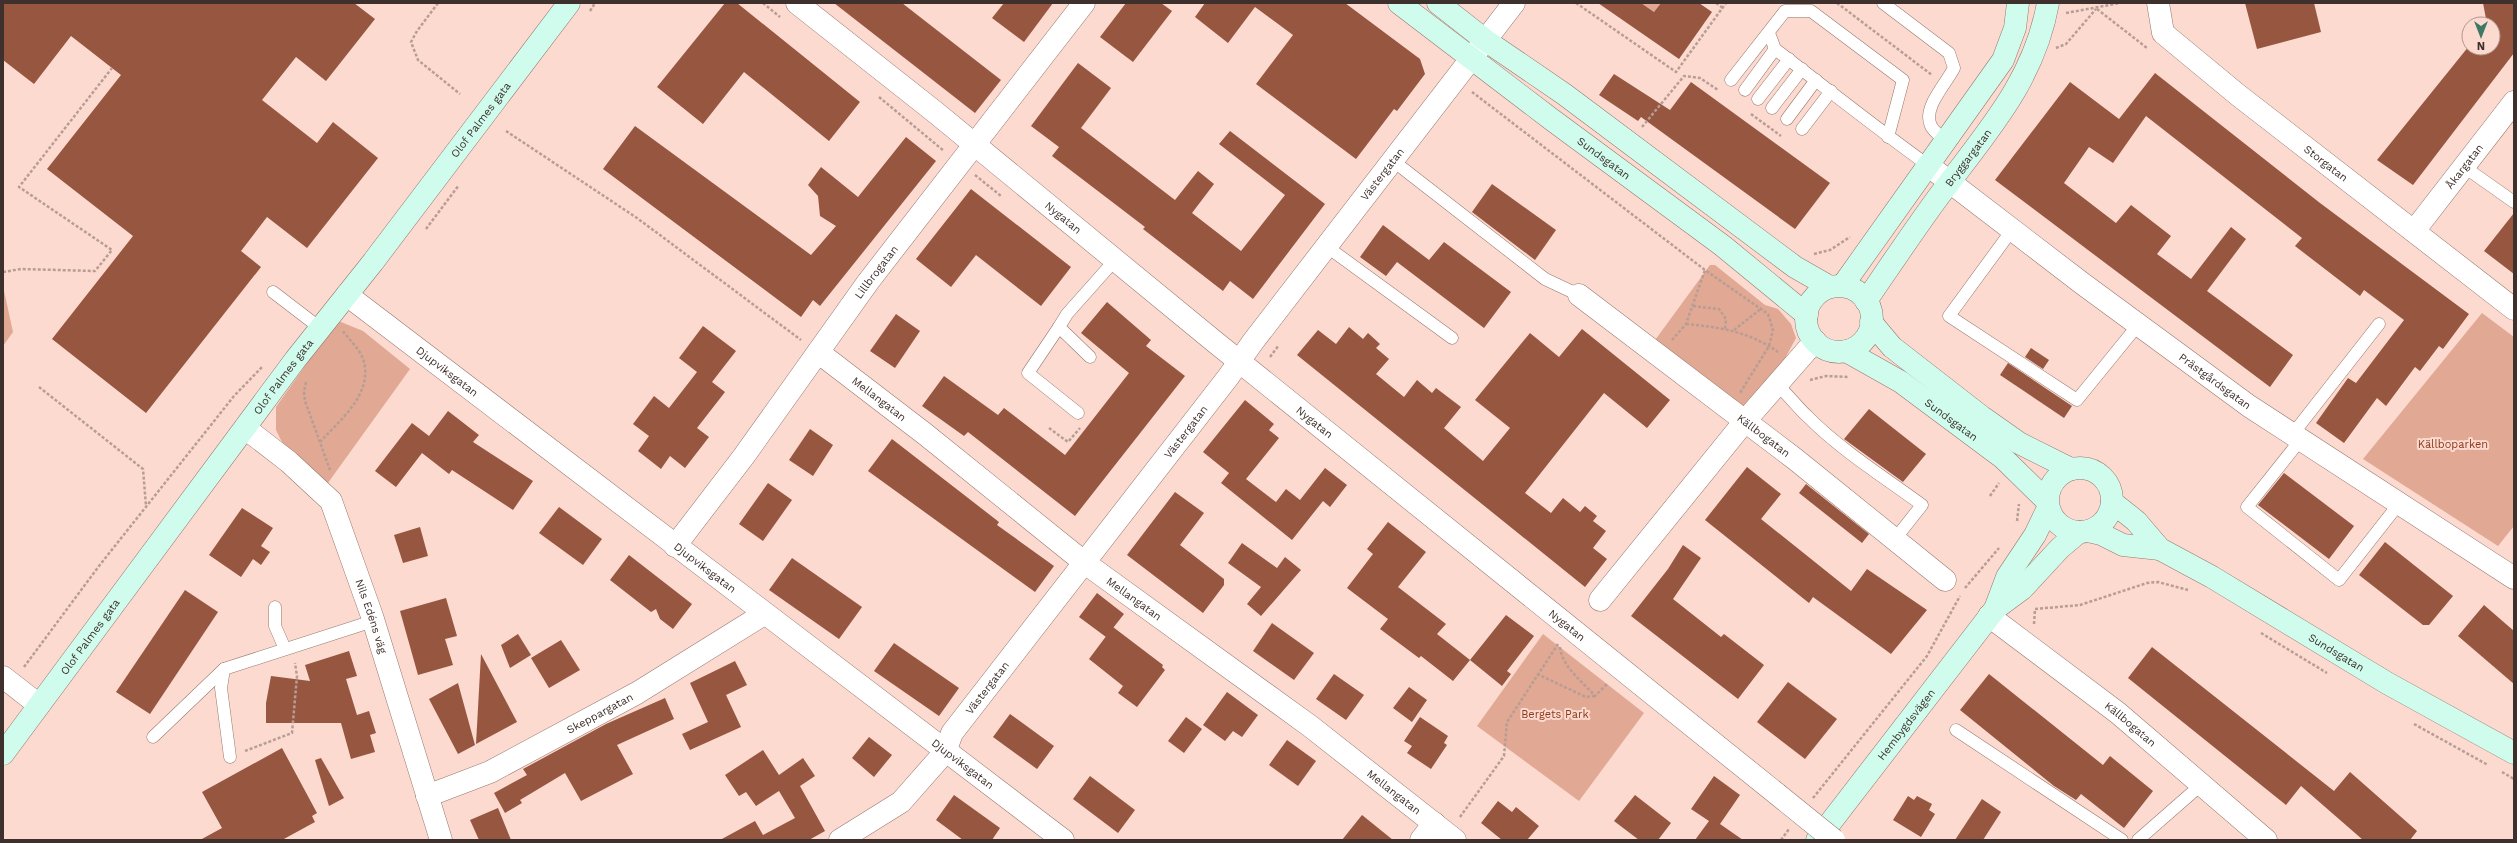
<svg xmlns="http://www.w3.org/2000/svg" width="2517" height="843" viewBox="0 0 2517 843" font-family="'Work Sans',sans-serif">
<rect width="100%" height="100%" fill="#fcdacf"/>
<g fill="#e1a894">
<path d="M1641,3H1661L1654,12Z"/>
<path d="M1710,265H1715L1765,305L1778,309L1791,324L1796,338L1783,362L1741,410L1650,347Z"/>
<path d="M3,286L13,332L3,346Z"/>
<path d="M2482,313L2514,337V526L2498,546L2363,459Z"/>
<path d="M341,322L363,331L410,369L325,487L283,444L276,430V407L324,339L330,323Z"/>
<path d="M1543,634L1644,713L1579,801L1477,726Z"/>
</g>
<g fill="#965640">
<path d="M3,3H354L375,19L326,81L296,57L262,100L317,143L333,122L378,158L307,248L267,217L241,251L261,267L146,413L52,339L133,236L47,169L121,75L71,36L34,84L3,60Z"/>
<path d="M725,3H737L860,102L829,141L744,72L703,124L657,87Z"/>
<path d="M834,3H902L1001,80L975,113Z"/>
<path d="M1004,3H1053L1024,42L992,18Z"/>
<path d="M1126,3H1161L1172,11L1133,62L1100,37Z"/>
<path d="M1205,3H1345L1420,59L1425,74L1397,111L1394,109L1356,159L1256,84L1293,35L1255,7L1228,43L1195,17Z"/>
<path d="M1598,3H1641L1654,12L1661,3H1699L1712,12L1679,59Z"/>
<path d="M2245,3H2314L2321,32L2257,49Z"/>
<path d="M2483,3H2514V53L2413,185L2377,160L2469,46L2493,48V24H2487Z"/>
<path d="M1078,63L1111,88L1081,128L1175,200L1198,171L1214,184L1192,213L1241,251L1285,195L1219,144L1230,131L1325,204L1253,299L1230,281L1223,291L1143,229L1145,227L1052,156L1059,147L1031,126Z"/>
<path d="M2155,73L2320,203L2469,314L2443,349L2439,346L2420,371L2415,367L2386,406L2377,398L2344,443L2316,423L2348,378L2356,383L2404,320L2364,290L2360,296L2295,246L2302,238L2146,116L2113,163L2089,147L2064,183L2116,223L2131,205L2171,236L2157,254L2191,279L2231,227L2246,239L2207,291L2293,355L2270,387L1995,180L2070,82L2119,119Z"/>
<path d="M1614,74L1670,110L1691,82L1830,183L1795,229L1641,117L1638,121L1599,95Z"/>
<path d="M635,126L811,255L836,226L820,216L818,196L808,185L821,167L858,197L906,137L936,161L820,306L813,300L801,317L603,169Z"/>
<path d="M1492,184L1556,230L1535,260L1472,212Z"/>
<path d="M971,189L1071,267L1041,306L976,255L951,287L916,259Z"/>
<path d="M2514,213V274L2484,251Z"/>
<path d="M1383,225L1429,260L1444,242L1511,292L1484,328L1397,262L1386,276L1360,257Z"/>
<path d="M1107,302L1151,340L1146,346L1185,376L1075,516L968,432L964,436L922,406L944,376L998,415L1004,408L1065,455L1129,373L1081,333Z"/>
<path d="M896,314L920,331L895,368L870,351Z"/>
<path d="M703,326L736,351L712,382L725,392L697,428L709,437L685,468L670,456L661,469L638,451L649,436L633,424L654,396L669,408L697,372L679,358Z"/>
<path d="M1349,327L1363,339L1368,333L1380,344L1376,348L1389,359L1376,374L1404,397L1417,380L1432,393L1436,388L1461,407L1444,428L1483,461L1510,428L1475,400L1530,333L1559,357L1582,329L1670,400L1647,428L1604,393L1525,493L1551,513L1563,498L1580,512L1585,506L1597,516L1593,521L1606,531L1593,548L1607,559L1585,587L1297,355L1318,330L1336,344Z"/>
<path d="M2031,348L2049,360L2043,369L2025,357Z"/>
<path d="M2008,363L2072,406L2064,418L2000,375Z"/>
<path d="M1245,400L1274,424L1269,430L1279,438L1246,479L1276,502L1286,489L1300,500L1325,468L1347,485L1330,507L1323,501L1292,540L1221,483L1229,473L1203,452Z"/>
<path d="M1869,409L1926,454L1903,482L1844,439Z"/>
<path d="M448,411L479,435L473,442L533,481L513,510L452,470L449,474L422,453L396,487L375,471L412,423L429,436Z"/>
<path d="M810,429L833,445L813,476L789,460Z"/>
<path d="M892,439L999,522L997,525L1054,566L1035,592L868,471Z"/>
<path d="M1747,467L1781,494L1761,519L1851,591L1867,569L1927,610L1891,654L1813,597L1809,603L1705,520Z"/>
<path d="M2284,473L2354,526L2329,559L2258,505Z"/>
<path d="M768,483L792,500L763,541L739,524Z"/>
<path d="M1806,484L1869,534L1862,543L1799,493Z"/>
<path d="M1175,492L1204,513L1180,545L1224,579V585L1203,613L1127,555Z"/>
<path d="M559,507L602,539L583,565L539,533Z"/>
<path d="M242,508L273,528L261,546L270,552L261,565L253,559L241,577L209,555Z"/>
<path d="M1388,522L1426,552L1398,587L1446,624L1437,634L1470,660L1453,681L1421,656L1419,658L1380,629L1388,619L1347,588L1373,554L1367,549Z"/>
<path d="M420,527L428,556L403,563L394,535Z"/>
<path d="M2385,542L2453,596L2429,625H2423L2359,575Z"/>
<path d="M1242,543L1277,568L1285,557L1301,570L1261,616L1247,604L1261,587L1228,563Z"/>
<path d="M1683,545L1701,558L1673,599L1721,637L1724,634L1764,665L1738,699L1631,616L1668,569Z"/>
<path d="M629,555L692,604L673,629L660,619L656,609L651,612L610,580Z"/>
<path d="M792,558L862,607L839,639L769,590Z"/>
<path d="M185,590L218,612L150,714L116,692Z"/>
<path d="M1097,593L1124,614L1106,637L1079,617Z"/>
<path d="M446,598L457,636L445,639L453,665L418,675L400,611Z"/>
<path d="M2484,605L2514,631V684L2458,636Z"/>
<path d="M1506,615L1534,636L1507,671L1511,674L1502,686L1470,660Z"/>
<path d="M1272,623L1314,653L1294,680L1253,651Z"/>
<path d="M1113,627L1163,665L1162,667L1165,670L1137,707L1118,693L1123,686L1089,659Z"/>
<path d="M518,634L531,655L510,668L501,645Z"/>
<path d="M561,640L580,670L549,688L531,658Z"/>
<path d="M894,643L959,688L939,716L874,671Z"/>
<path d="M2152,647L2334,791L2350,772L2417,831L2410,840H2363L2301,786L2286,805L2128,678Z"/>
<path d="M349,651L357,676L346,679L357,715L369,711L376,733L370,735L375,752L351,759L341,723H266V703L271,676L310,681L305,665Z"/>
<path d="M481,654L517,722L476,744Z"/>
<path d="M735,661L747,685L726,695L741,727L690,750L682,734L708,722L690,683Z"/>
<path d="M1334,674L1364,695L1346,720L1316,699Z"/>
<path d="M1989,674L2103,765L2110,756L2153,791L2124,828L2081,794L2076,800L2054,786L1960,710Z"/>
<path d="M1788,682L1837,719L1805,759L1757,722Z"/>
<path d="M458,683L475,745L458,754L429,699Z"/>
<path d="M1409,687L1427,700L1412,722L1393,708Z"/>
<path d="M1227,692L1258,715L1242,737L1233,731L1225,741L1203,725Z"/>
<path d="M665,698L674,719L617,745L633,774L581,801L565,773L520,800L522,803L505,813L494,793L527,775L523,769L606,724Z"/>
<path d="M1010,714L1054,746L1037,769L993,737Z"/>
<path d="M1186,717L1202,729L1184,753L1168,741Z"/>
<path d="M1420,717L1448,736L1444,743L1447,745L1431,769L1407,753L1412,746L1404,741Z"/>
<path d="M869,737L892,755L874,777L852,758Z"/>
<path d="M1287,740L1316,761L1298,786L1269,765Z"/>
<path d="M282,748L317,813L312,816L315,822L282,840H200L222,828L202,792Z"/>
<path d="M763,750L779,775L803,758L815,776L800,786L825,831L809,840H720L755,821L763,835L795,818L779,791L756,806L746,792L739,796L725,775Z"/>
<path d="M321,758L344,798L329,806L315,760Z"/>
<path d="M1090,776L1135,810L1118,833L1073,799Z"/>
<path d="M1714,776L1740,795L1720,824L1743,840H1695L1709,821L1691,809Z"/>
<path d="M954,795L1000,828L992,840H963L936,820Z"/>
<path d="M1635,795L1671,823L1658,840H1639L1614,821Z"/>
<path d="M1908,796L1914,800L1917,796L1932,804L1929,810L1935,814L1921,837L1893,820Z"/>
<path d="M1982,799L2001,812L1983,840H1955Z"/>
<path d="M1498,801L1512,812L1516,807L1539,826L1527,840H1502L1481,823Z"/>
<path d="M498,808L511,840H479L470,820Z"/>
<path d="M1362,815L1393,840H1342Z"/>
</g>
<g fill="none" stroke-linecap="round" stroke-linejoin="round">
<defs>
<g id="lane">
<path d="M1883,3L1949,53L1954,68C1946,84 1922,108 1931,126C1934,132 1942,137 1946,142"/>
<path d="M1769,33L1775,49C1826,88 1876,128 1929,166"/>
<path d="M1731,80L1785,11H1811L1903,80L1888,137"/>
<path d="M1745,90L1775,49"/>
<path d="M1758,99L1789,59"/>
<path d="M1772,108L1802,69"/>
<path d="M1787,119L1816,80"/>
<path d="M1802,129L1831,91"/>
<path d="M1392,160L1545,279L1579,295"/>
<path d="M2463,166L2514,202"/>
<path d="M2012,230L1949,316L2077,400L2138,325"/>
<path d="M1326,246L1452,338"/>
<path d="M273,292L320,328"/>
<path d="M1059,327L1028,373L1078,413"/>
<path d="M1090,357L1059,327L1067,314L1115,260"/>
<path d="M1776,384C1788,394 1797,407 1808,417C1842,451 1884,477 1922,505L1895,539"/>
<path d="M2292,435L2379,324"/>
<path d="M2294,448L2247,507L2339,580L2398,505"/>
<path d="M275,607V626L285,649"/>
<path d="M224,669L221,688L230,757"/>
<path d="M1956,730L2122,840"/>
<path d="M153,737L224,669L373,621"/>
<path d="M2138,840L2202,784"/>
</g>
<g id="street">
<path id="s1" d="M797,3L935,112L1215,342L1777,794"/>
<path id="s2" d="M2158,3L2163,33L2238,95L2514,309"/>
<path id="s3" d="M1929,166L2083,284L2249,406L2514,578"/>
<path id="s4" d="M2414,231L2514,102"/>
<path id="s5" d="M347,295L1063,840"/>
<path id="s6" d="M1579,295L1795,459L1945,580"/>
<path id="s7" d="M818,352L925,434L1085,563L1310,726L1455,840"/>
<path id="s8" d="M245,428L289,462L331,501L372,616L441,840"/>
<path id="s9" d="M675,546L744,456L868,282L1084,3"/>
<path d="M1600,600L1745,421L1815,341"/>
<path id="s10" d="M1989,616L2118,713L2266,840"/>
<path d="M3,677L39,705"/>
<path id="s11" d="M427,796L490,772L637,693L764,614"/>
<path id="s12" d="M840,840L901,802L945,752L952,733L1229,376L1252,343L1514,3"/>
<path d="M1421,840L1434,823"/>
</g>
<g id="secondary">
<path id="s13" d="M1399,3L1551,119L1723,246L1807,315"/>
<path d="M1438,3L1485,40L1564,94L1795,267L1830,287"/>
<path d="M1843,285L2003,60L2015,28L2018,3"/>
<circle cx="1839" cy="319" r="33"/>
<path id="s14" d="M1866,301C1890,266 1914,230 1939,196C1985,134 2034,82 2048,3"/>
<path d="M1871,322L1892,347L1982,417L2019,443L2071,469"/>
<path id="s15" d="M1846,351L1901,382L2003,458L2047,501"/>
<circle cx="2080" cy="500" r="32"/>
<path id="s16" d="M2112,502L2136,521L2160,549L2212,577L2387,683L2514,753"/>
<path d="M2088,531L2101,534L2123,545L2160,549"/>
<path d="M1995,609L2022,589L2060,548L2079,532"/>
<path id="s17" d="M3,754L295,360L373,262L569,3"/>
<path id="s18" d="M1817,840L1995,609L2007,577L2035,535L2048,508"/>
</g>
</defs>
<use href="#lane" stroke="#96786e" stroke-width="13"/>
<use href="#street" stroke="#96786e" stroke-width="23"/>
<use href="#secondary" stroke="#96786e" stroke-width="23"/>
<g stroke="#b79d94" stroke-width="2.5" stroke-dasharray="3 2" stroke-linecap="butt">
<path d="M438,3L417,31L411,42L418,60L460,94"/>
<path d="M763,3L780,17"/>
<path d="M1576,3L1676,72L1726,3"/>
<path d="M1716,3L1723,8"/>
<path d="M1837,3L1932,75"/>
<path d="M2097,9L2147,48"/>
<path d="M590,11L595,3"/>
<path d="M2066,13L2120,3"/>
<path d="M2056,48L2066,44L2096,9"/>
<path d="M1472,92L1705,270L1768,314L1773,330L1769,346L1740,393"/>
<path d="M879,97L944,151"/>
<path d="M1751,114L1781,136"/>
<path d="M1642,127L1684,76L1700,78L1718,90"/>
<path d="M506,131L637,218L801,340"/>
<path d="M975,175L1001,196"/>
<path d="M426,229L459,185"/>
<path d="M1814,254L1830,250L1850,237"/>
<path d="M3,272L21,269L95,271L112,250L19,187L112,68"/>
<path d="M1693,306L1719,309L1726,319L1725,329"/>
<path d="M1686,324C1720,327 1750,332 1778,352"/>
<path d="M1734,330L1762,308"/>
<path d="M1672,340L1686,324L1705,270"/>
<path d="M1270,357L1279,345"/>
<path d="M1810,380L1826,376L1848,377"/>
<path d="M306,382L304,392L305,401L330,470"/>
<path d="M39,387L143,469L146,506"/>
<path d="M1049,428L1068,442L1080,428"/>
<path d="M320,442C340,420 372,395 364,362C361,350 350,341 343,331"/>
<path d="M1990,496L1999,483"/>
<path d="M2017,521L2019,504"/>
<path d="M1965,588L1999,548"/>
<path d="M2035,609L2080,605L2147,583L2158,582L2188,590"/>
<path d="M2034,624L2035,609"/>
<path d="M2261,633L2327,673"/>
<path d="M1560,647C1562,667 1582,681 1595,696L1607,684"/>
<path d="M24,667L99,566L234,396L263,366"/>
<path d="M1537,674L1586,697L1595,696"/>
<path d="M2414,724L2488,765"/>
<path d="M245,751L292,733L297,676L295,663"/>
<path d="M2502,772L2514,779"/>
<path d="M1813,798L1927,656L1960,596"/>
<path d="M1460,817L1504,756L1507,722L1558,644"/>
<path d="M1781,840L1789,829"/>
</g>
<use href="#lane" stroke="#fff" stroke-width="12"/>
<use href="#street" stroke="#fff" stroke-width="22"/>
<use href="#secondary" stroke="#d0fcee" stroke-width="22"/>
<defs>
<path id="street-bridge" d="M1777,794L1834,840"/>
</defs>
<use href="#street-bridge" stroke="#96786e" stroke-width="23" stroke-linecap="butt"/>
<use href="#street-bridge" stroke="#fff" stroke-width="22"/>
</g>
<g text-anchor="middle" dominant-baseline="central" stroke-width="4" stroke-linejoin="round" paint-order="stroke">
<g font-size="11" fill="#3e312d" stroke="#fcdacf">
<text stroke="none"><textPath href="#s17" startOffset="794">Olof Palmes gata</textPath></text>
<text stroke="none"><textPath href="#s14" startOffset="176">Bryggargatan</textPath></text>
<text stroke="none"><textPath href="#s13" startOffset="257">Sundsgatan</textPath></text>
<text stroke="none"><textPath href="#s2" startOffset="239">Storgatan</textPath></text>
<text stroke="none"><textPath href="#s4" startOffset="82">Åkargatan</textPath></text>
<text stroke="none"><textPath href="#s12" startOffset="864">Västergatan</textPath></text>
<text stroke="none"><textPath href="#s1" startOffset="342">Nygatan</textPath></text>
<text stroke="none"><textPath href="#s9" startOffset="340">Lillbrogatan</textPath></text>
<text stroke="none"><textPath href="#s5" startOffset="126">Djupviksgatan</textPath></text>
<text stroke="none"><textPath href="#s17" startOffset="470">Olof Palmes gata</textPath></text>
<text stroke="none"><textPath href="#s3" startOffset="358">Prästgårdsgatan</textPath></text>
<text stroke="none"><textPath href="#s7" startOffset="77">Mellangatan</textPath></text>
<text stroke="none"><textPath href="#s15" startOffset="126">Sundsgatan</textPath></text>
<text stroke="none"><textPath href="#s1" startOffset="666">Nygatan</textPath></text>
<text stroke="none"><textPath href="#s12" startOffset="540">Västergatan</textPath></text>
<text stroke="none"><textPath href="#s6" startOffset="232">Källbogatan</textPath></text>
<text stroke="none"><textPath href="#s5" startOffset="450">Djupviksgatan</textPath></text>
<text stroke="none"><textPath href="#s7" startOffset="401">Mellangatan</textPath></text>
<text stroke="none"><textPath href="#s8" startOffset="235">Nils Edéns väg</textPath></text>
<text stroke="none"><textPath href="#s1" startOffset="990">Nygatan</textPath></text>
<text stroke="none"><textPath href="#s17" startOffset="146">Olof Palmes gata</textPath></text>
<text stroke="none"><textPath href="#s16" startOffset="272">Sundsgatan</textPath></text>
<text stroke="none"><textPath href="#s12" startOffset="216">Västergatan</textPath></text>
<text stroke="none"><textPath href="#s11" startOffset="192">Skeppargatan</textPath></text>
<text stroke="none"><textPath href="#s18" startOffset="146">Hembygdsvägen</textPath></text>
<text stroke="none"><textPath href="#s10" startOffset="178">Källbogatan</textPath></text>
<text stroke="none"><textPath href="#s5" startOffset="774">Djupviksgatan</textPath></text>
<text stroke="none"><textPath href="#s7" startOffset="725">Mellangatan</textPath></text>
</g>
<g font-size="11" fill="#8d391a" stroke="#fcdacf">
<text x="2453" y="444">Källboparken</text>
<text x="1555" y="714">Bergets Park</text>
</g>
</g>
<rect width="2517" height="843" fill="none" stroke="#3e312d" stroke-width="8"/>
<g transform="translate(2481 36) rotate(180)"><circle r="19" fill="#fcdacf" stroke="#b0968e"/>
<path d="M0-3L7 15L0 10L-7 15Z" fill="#3d7964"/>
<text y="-6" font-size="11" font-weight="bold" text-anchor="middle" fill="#3e312d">N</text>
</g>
</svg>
